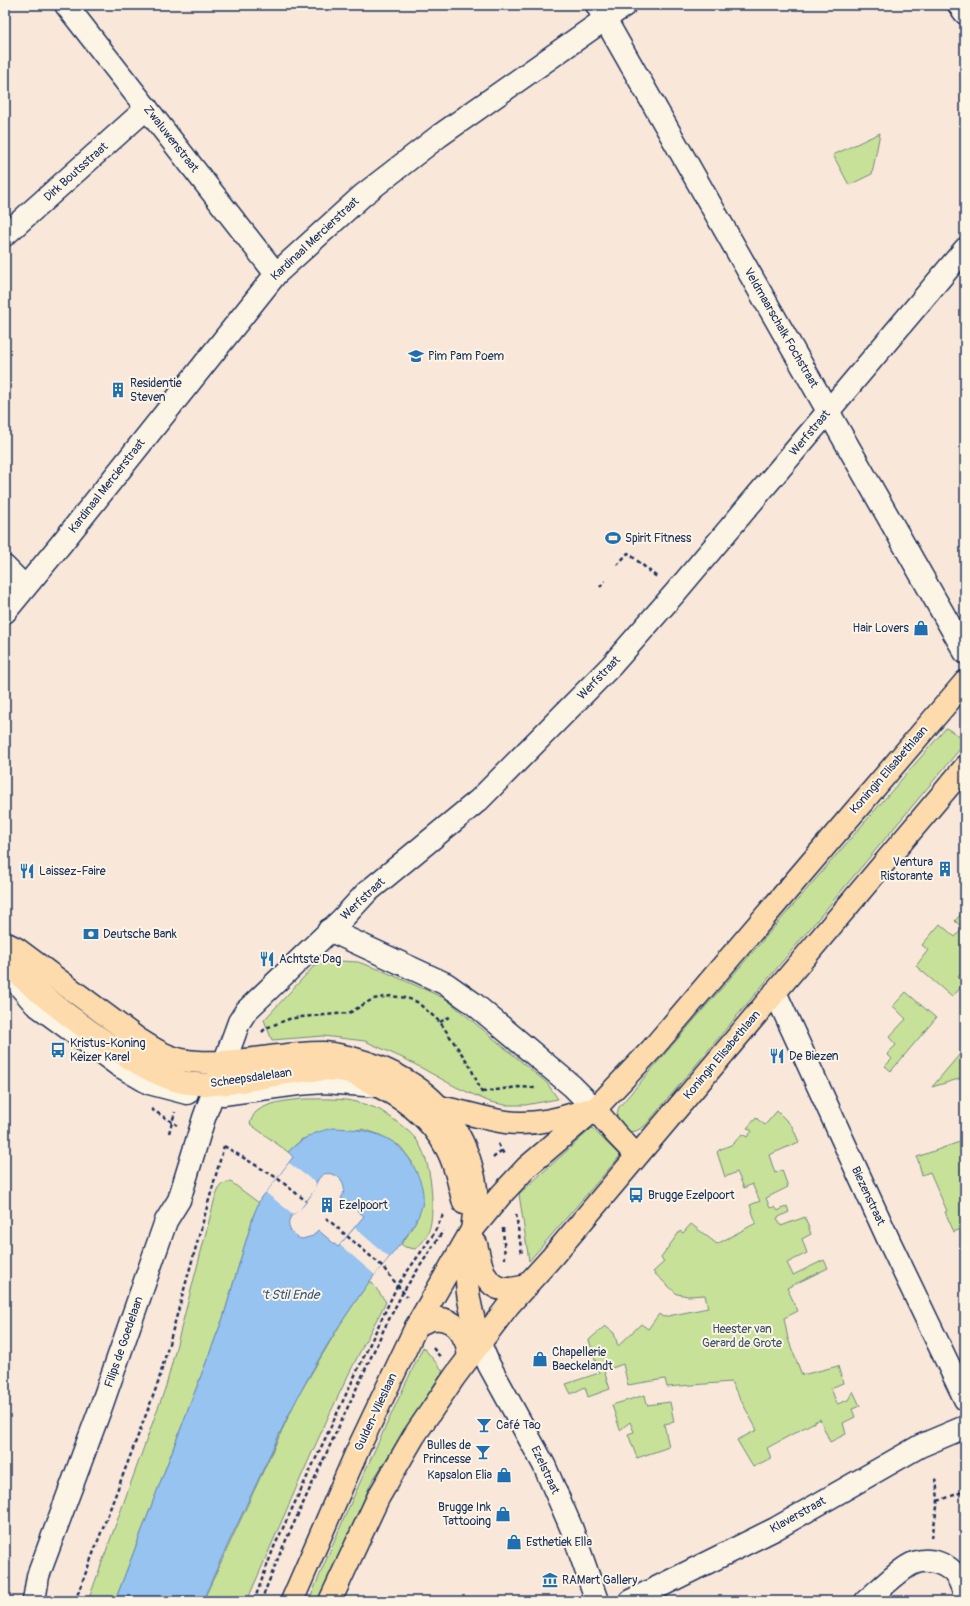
<svg xmlns="http://www.w3.org/2000/svg" width="970" height="1606" viewBox="0 0 970 1606" font-family="Pangolin,sans-serif">
<rect width="100%" height="100%" fill="#f9e8da"/>
<filter id="ink" filterUnits="userSpaceOnUse"><feTurbulence type="fractalNoise" baseFrequency=".025" numOctaves="2"/><feDisplacementMap in="SourceGraphic" scale="8" xChannelSelector="R" yChannelSelector="G"/><feConvolveMatrix kernelMatrix="1 2 1 2 8 2 1 2 1" color-interpolation-filters="sRGB"/></filter>
<g filter="url(#ink)">
<g fill="#c7e198" stroke="#71887b">
<path d="M880,133L872,174L849,185L833,155Z"/>
<path d="M946,728L965,739V743L645,1126L636,1131L628,1132C619,1122 614,1120 619,1107Z"/>
<path d="M965,909V969L958,977L965,983L952,997L916,966L928,950L922,945L940,924L955,937L963,928L955,921Z"/>
<path d="M340,961L358,962L381,970L446,999L547,1083L558,1099L525,1105H505L490,1102L456,1087L407,1060L365,1041L323,1036L272,1040L264,1020L315,965Z"/>
<path d="M906,992L936,1018L891,1071L885,1066L892,1059L887,1054L896,1045L889,1037L906,1019L893,1006Z"/>
<path d="M965,1048V1077L932,1087Z"/>
<path d="M305,1099C322,1099 340,1098 357,1102C364,1104 374,1107 380,1110C388,1115 410,1131 416,1139C428,1156 432,1182 432,1203C432,1222 431,1237 415,1249L405,1247L401,1244L408,1235L412,1162L400,1146L378,1134L362,1129L302,1139L288,1152L250,1124C251,1120 253,1115 256,1112C268,1102 290,1100 305,1099Z"/>
<path d="M777,1111L792,1126L799,1142L769,1155L775,1173L782,1170L788,1187L766,1198L770,1208L775,1207L778,1211L787,1206L789,1212L777,1218L781,1226L805,1217L811,1234L802,1239L807,1253L787,1263L793,1275L824,1260L828,1268L787,1288L798,1311L784,1318L788,1339L802,1375L838,1366L843,1383L831,1388L837,1404L848,1400L853,1391L860,1406L852,1409L855,1417L843,1423L846,1434L830,1442L820,1419L767,1448L771,1458L753,1467L737,1440L757,1430L731,1382L667,1387L665,1379L628,1385L623,1364L604,1371L610,1389L588,1397L585,1387L571,1394L566,1384L599,1373L589,1340L605,1326L614,1333L618,1346L641,1324L648,1329L659,1314L663,1317L708,1308L705,1295L688,1296L677,1294L653,1272L664,1262L661,1257L680,1231L683,1233L691,1224L717,1244L756,1223L750,1205L760,1201L752,1184L744,1188L737,1172L725,1177L717,1152L719,1150L733,1144L742,1134L747,1137L752,1131L747,1128L756,1118L765,1125Z"/>
<path d="M592,1128L620,1156L529,1261L519,1194Z"/>
<path d="M965,1140V1227L954,1232L945,1212L947,1211L930,1172L922,1175L917,1157Z"/>
<path d="M231,1182L259,1203L254,1214L223,1318L115,1601H88L166,1386L215,1198L221,1184Z"/>
<path d="M370,1280L386,1302C333,1399 291,1500 247,1601H203L297,1398L341,1323Z"/>
<path d="M423,1347L443,1371L371,1483L321,1601H309C344,1515 383,1431 423,1347Z"/>
<path d="M645,1395L647,1405L670,1402L674,1422L664,1424L669,1447L637,1458L628,1434L634,1432L630,1422L620,1430L612,1405Z"/>
</g>
<path fill="#96c3f0" stroke="#6588b6" fill-rule="evenodd" d="M332,1128C368,1129 399,1134 415,1169C420,1179 424,1190 423,1201C419,1229 386,1259 370,1281C343,1318 318,1358 297,1399C283,1424 272,1451 259,1478C240,1519 220,1559 203,1601H115L223,1318L254,1214L261,1197L266,1193L293,1157L288,1152C304,1137 310,1134 332,1128ZM324,1174C338,1171 350,1185 341,1198L364,1216L338,1247L318,1230L313,1236L302,1239C292,1237 284,1225 292,1215C294,1213 297,1212 299,1210C304,1206 307,1200 311,1195C316,1188 315,1179 324,1174Z"/>
<g fill="#f9e8da">
<path d="M289,1163L316,1183L315,1189L306,1201L299,1211L293,1214L266,1193Z"/>
<path d="M355,1228L389,1257L375,1275L340,1245Z"/>
</g>
<g fill="none" stroke-linecap="round" stroke-linejoin="round">
<defs>
<g id="minor">
<path d="M66,5L276,274"/>
<path d="M597,5L965,652"/>
<path d="M959,5L965,13"/>
<path d="M5,235L147,108"/>
<path d="M5,567L25,587"/>
<path d="M5,612L61,544L276,274L363,195L439,136L625,5"/>
<path d="M329,930L446,984L473,1003L572,1086L595,1109"/>
<path d="M12,977L35,1004L118,1065L149,1083L187,1093"/>
<path d="M775,992L890,1243L965,1399"/>
<path d="M223,1094L298,1084L324,1082L378,1086"/>
<path d="M480,1344L489,1365L544,1465L571,1527L597,1601"/>
<path d="M34,1601L38,1576L101,1407L166,1221L179,1200L204,1118L239,1022L246,1011L342,919L366,893L479,800L611,666L675,593L965,249"/>
<path d="M630,1601L775,1529L920,1446L965,1427"/>
<path d="M866,1601C878,1591 901,1568 914,1563C930,1557 949,1564 958,1578C961,1583 963,1590 965,1595"/>
</g>
<g id="major">
<path d="M5,943L17,949L138,1039C152,1048 166,1057 182,1060C226,1068 278,1052 324,1053C340,1054 356,1059 371,1064C419,1082 452,1109 469,1159C472,1169 476,1182 476,1192C476,1198 475,1206 474,1213C472,1235 468,1257 467,1279C467,1301 475,1323 480,1344"/>
<path d="M5,962C36,991 69,1017 104,1041C127,1057 150,1073 178,1081C216,1091 257,1076 295,1072C310,1070 335,1068 349,1072C356,1075 362,1078 368,1081C401,1096 430,1116 447,1149C456,1165 459,1185 464,1203"/>
<path d="M440,1107C462,1111 484,1119 506,1122C534,1126 561,1118 588,1110"/>
<path d="M595,1109L616,1134L636,1155"/>
<path d="M476,1244C480,1261 484,1291 508,1289C514,1289 521,1287 527,1286"/>
<path d="M416,1327C435,1313 455,1317 465,1340C468,1345 468,1353 469,1358"/>
<path d="M292,1601L359,1447L416,1327L472,1230L500,1196L527,1167L595,1109L652,1049L965,682"/>
<path d="M330,1601L378,1498L414,1436L455,1376L508,1306L552,1257L965,767"/>
</g>
</defs>
<use href="#minor" stroke="#1b2f5e" stroke-width="25"/>
<use href="#major" stroke="#1b2f5e" stroke-width="25"/>
<g stroke="#1b2f5e" stroke-width="2.5" stroke-dasharray="4 3" stroke-linecap="butt">
<path d="M617,565L628,553L658,578"/>
<path d="M600,587L605,581"/>
<path d="M440,1022L451,1016"/>
<path d="M262,1032L266,1028L289,1019L300,1017L349,1013L373,999L391,996L407,998L417,1002L440,1022L470,1066L482,1093"/>
<path d="M482,1092L518,1087L536,1088"/>
<path d="M151,1109L177,1125"/>
<path d="M169,1133L175,1112"/>
<path d="M498,1144L505,1156"/>
<path d="M224,1146L277,1178L306,1201"/>
<path d="M493,1158L502,1150"/>
<path d="M516,1214L522,1255"/>
<path d="M326,1218L382,1266L407,1297"/>
<path d="M503,1228L505,1259"/>
<path d="M433,1348L441,1358"/>
<path d="M938,1501L965,1491"/>
<path d="M932,1538L938,1501L936,1477"/>
<path d="M75,1601L158,1383L224,1146"/>
<path d="M254,1601L274,1547L392,1297L397,1286L433,1235L444,1213"/>
<path d="M261,1601L281,1551L384,1329L403,1292L443,1231"/>
</g>
<use href="#minor" stroke="#fcf5e5" stroke-width="22"/>
<use href="#major" stroke="#fddbac" stroke-width="22"/>
</g>
</g>
<defs>
<symbol id="school-bare" viewBox="-9 -9 18 18"><path d="M0-5L7-2L0 1L-7-2ZM-4 1L0 2.5L4 1V4Q0 6-4 4Z" fill="#1f6fb2" stroke="#fcf5e5" stroke-width="2.5" paint-order="stroke"/></symbol>
<symbol id="building-bare" viewBox="-9 -9 18 18"><path d="M-4-6H4V6H1V3H-1V6H-4ZM-2.5-4.3h1.7v1.8h-1.7ZM.8-4.3h1.7v1.8H.8ZM-2.5-1h1.7V.8h-1.7ZM.8-1h1.7V.8H.8Z" fill="#1f6fb2" stroke="#fcf5e5" stroke-width="2.5" paint-order="stroke"/></symbol>
<symbol id="stadium-bare" viewBox="-9 -9 18 18"><path d="M0-5a6.5 5 0 1 0 0 10a6.5 5 0 1 0 0-10ZM-3.5-1.8h7v3.6h-7Z" fill="#1f6fb2" stroke="#fcf5e5" stroke-width="2.5" paint-order="stroke"/></symbol>
<symbol id="shop-bare" viewBox="-9 -9 18 18"><path d="M-5-2.5h2.3a2.7 3.5 0 0 1 5.4 0H5L5.5 6h-11ZM-1.5-2.5h3a1.5 2.3 0 0 0-3 0Z" fill="#1f6fb2" stroke="#fcf5e5" stroke-width="2.5" paint-order="stroke"/></symbol>
<symbol id="restaurant-bare" viewBox="-9 -9 18 18"><path d="M-5-6h1v4h1v-4h1v4h1v-4h1v5L-1.5 .5V6h-2V.5L-5-1ZM5-6V6H3V1.5H1.5Q1.5-4 5-6Z" fill="#1f6fb2" stroke="#fcf5e5" stroke-width="2.5" paint-order="stroke"/></symbol>
<symbol id="bank-bare" viewBox="-9 -9 18 18"><path d="M-6-4H6V4H-6ZM0-2.3a2.3 2.3 0 1 0 0 4.6a2.3 2.3 0 1 0 0-4.6Z" fill="#1f6fb2" stroke="#fcf5e5" stroke-width="2.5" paint-order="stroke"/></symbol>
<symbol id="bus-bare" viewBox="-9 -9 18 18"><path d="M-5-6H5V4H4V6H2V4H-2V6H-4V4H-5ZM-3.5-4V0h7V-4ZM-3.5 1.2v1.5H-2V1.2ZM2 1.2v1.5H3.5V1.2Z" fill="#1f6fb2" stroke="#fcf5e5" stroke-width="2.5" paint-order="stroke"/></symbol>
<symbol id="bar-bare" viewBox="-9 -9 18 18"><path d="M-6-5H6L.8 .8V4.5H3.5V6h-7V4.5H-.8V.8Z" fill="#1f6fb2" stroke="#fcf5e5" stroke-width="2.5" paint-order="stroke"/></symbol>
<symbol id="museum-bare" viewBox="-9 -9 18 18"><path d="M0-6L6-3V-2H-6V-3ZM-5-1h2V3h-2ZM-1-1h2V3h-2ZM3-1h2V3H3ZM-6 4H6V6H-6Z" fill="#1f6fb2" stroke="#fcf5e5" stroke-width="2.5" paint-order="stroke"/></symbol>
</defs>
<g fill-rule="evenodd">
<use href="#school-bare" x="405" y="345" width="22" height="22"/>
<use href="#building-bare" x="107" y="379" width="22" height="22"/>
<use href="#stadium-bare" x="602" y="527" width="22" height="22"/>
<use href="#shop-bare" x="910" y="617" width="22" height="22"/>
<use href="#building-bare" x="934" y="858" width="22" height="22"/>
<use href="#restaurant-bare" x="16" y="860" width="22" height="22"/>
<use href="#bank-bare" x="80" y="923" width="22" height="22"/>
<use href="#restaurant-bare" x="256" y="948" width="22" height="22"/>
<use href="#bus-bare" x="47" y="1039" width="22" height="22"/>
<use href="#restaurant-bare" x="766" y="1045" width="22" height="22"/>
<use href="#bus-bare" x="625" y="1184" width="22" height="22"/>
<use href="#building-bare" x="316" y="1194" width="22" height="22"/>
<use href="#shop-bare" x="529" y="1348" width="22" height="22"/>
<use href="#bar-bare" x="473" y="1414" width="22" height="22"/>
<use href="#bar-bare" x="472" y="1441" width="22" height="22"/>
<use href="#shop-bare" x="493" y="1464" width="22" height="22"/>
<use href="#shop-bare" x="492" y="1503" width="22" height="22"/>
<use href="#shop-bare" x="503" y="1531" width="22" height="22"/>
<use href="#museum-bare" x="539" y="1569" width="22" height="22"/>
</g>
<g text-anchor="middle" dominant-baseline="central" stroke-width="4" stroke-linejoin="round" paint-order="stroke">
<g font-size="12" fill="#1b2f5e" stroke="#fcf5e5">
<text transform="translate(171 139) rotate(52)">Zwaluwenstraat</text>
<text transform="translate(76 172) rotate(-42)">Dirk Boutsstraat</text>
<text transform="translate(315 239) rotate(-43)">Kardinaal Mercierstraat</text>
<text transform="translate(781 328) rotate(60)">Veldmaarschalk Fochstraat</text>
<text transform="translate(810 433) rotate(-50)">Werfstraat</text>
<text transform="translate(107 486) rotate(-52)">Kardinaal Mercierstraat</text>
<text transform="translate(599 678) rotate(-46)">Werfstraat</text>
<text transform="translate(889 770) rotate(-49)">Koningin Elisabethlaan</text>
<text transform="translate(363 899) rotate(-43)">Werfstraat</text>
<text transform="translate(722 1055) rotate(-50)">Koningin Elisabethlaan</text>
<text transform="translate(251 1078) rotate(-8)">Scheepsdalelaan</text>
<text transform="translate(868 1196) rotate(65)">Biezenstraat</text>
<text transform="translate(124 1342) rotate(-71)">Filips de Goedelaan</text>
<text transform="translate(376 1412) rotate(-65)">Gulden-Vlieslaan</text>
<text transform="translate(545 1470) rotate(65)">Ezelstraat</text>
<text transform="translate(798 1515) rotate(-29)">Klaverstraat</text>
</g>
<g font-size="12" fill="#1b2f5e" stroke="#fcf5e5" text-anchor="start">
<text x="428" y="356">Pim Pam Poem</text>
<text x="130" y="383">Residentie<tspan x="130" dy="14">Steven</tspan></text>
<text x="625" y="538">Spirit Fitness</text>
<text x="909" y="628" text-anchor="end">Hair Lovers</text>
<text x="933" y="862" text-anchor="end">Ventura<tspan x="933" dy="14">Ristorante</tspan></text>
<text x="39" y="871">Laissez-Faire</text>
<text x="103" y="934">Deutsche Bank</text>
<text x="279" y="959">Achtste Dag</text>
<text x="70" y="1043">Kristus-Koning<tspan x="70" dy="14">Keizer Karel</tspan></text>
<text x="789" y="1056">De Biezen</text>
<text x="648" y="1195">Brugge Ezelpoort</text>
<text x="339" y="1205">Ezelpoort</text>
<text x="552" y="1352">Chapellerie<tspan x="552" dy="14">Baeckelandt</tspan></text>
<text x="496" y="1425">Café Tao</text>
<text x="471" y="1445" text-anchor="end">Bulles de<tspan x="471" dy="14">Princesse</tspan></text>
<text x="492" y="1475" text-anchor="end">Kapsalon Elia</text>
<text x="491" y="1507" text-anchor="end">Brugge Ink<tspan x="491" dy="14">Tattooing</tspan></text>
<text x="526" y="1542">Esthetiek Ella</text>
<text x="562" y="1580">RAMart Gallery</text>
</g>
<g font-size="12" fill="#3d536a" stroke="#fcf5e5">
<text x="742" y="1329">Heester van<tspan x="742" dy="14">Gerard de Grote</tspan></text>
</g>
<g font-size="13" font-style="italic" fill="#3a5482" stroke="#fcf5e5">
<text x="290" y="1295">'t Stil Ende</text>
</g>
</g>
<rect width="970" height="1606" fill="none" stroke="#fcf5e5" stroke-width="20"/>
<rect x="10" y="10" width="950" height="1586" fill="none" stroke="#1b2f5e" stroke-width="1.5" filter="url(#ink)"/>
</svg>
